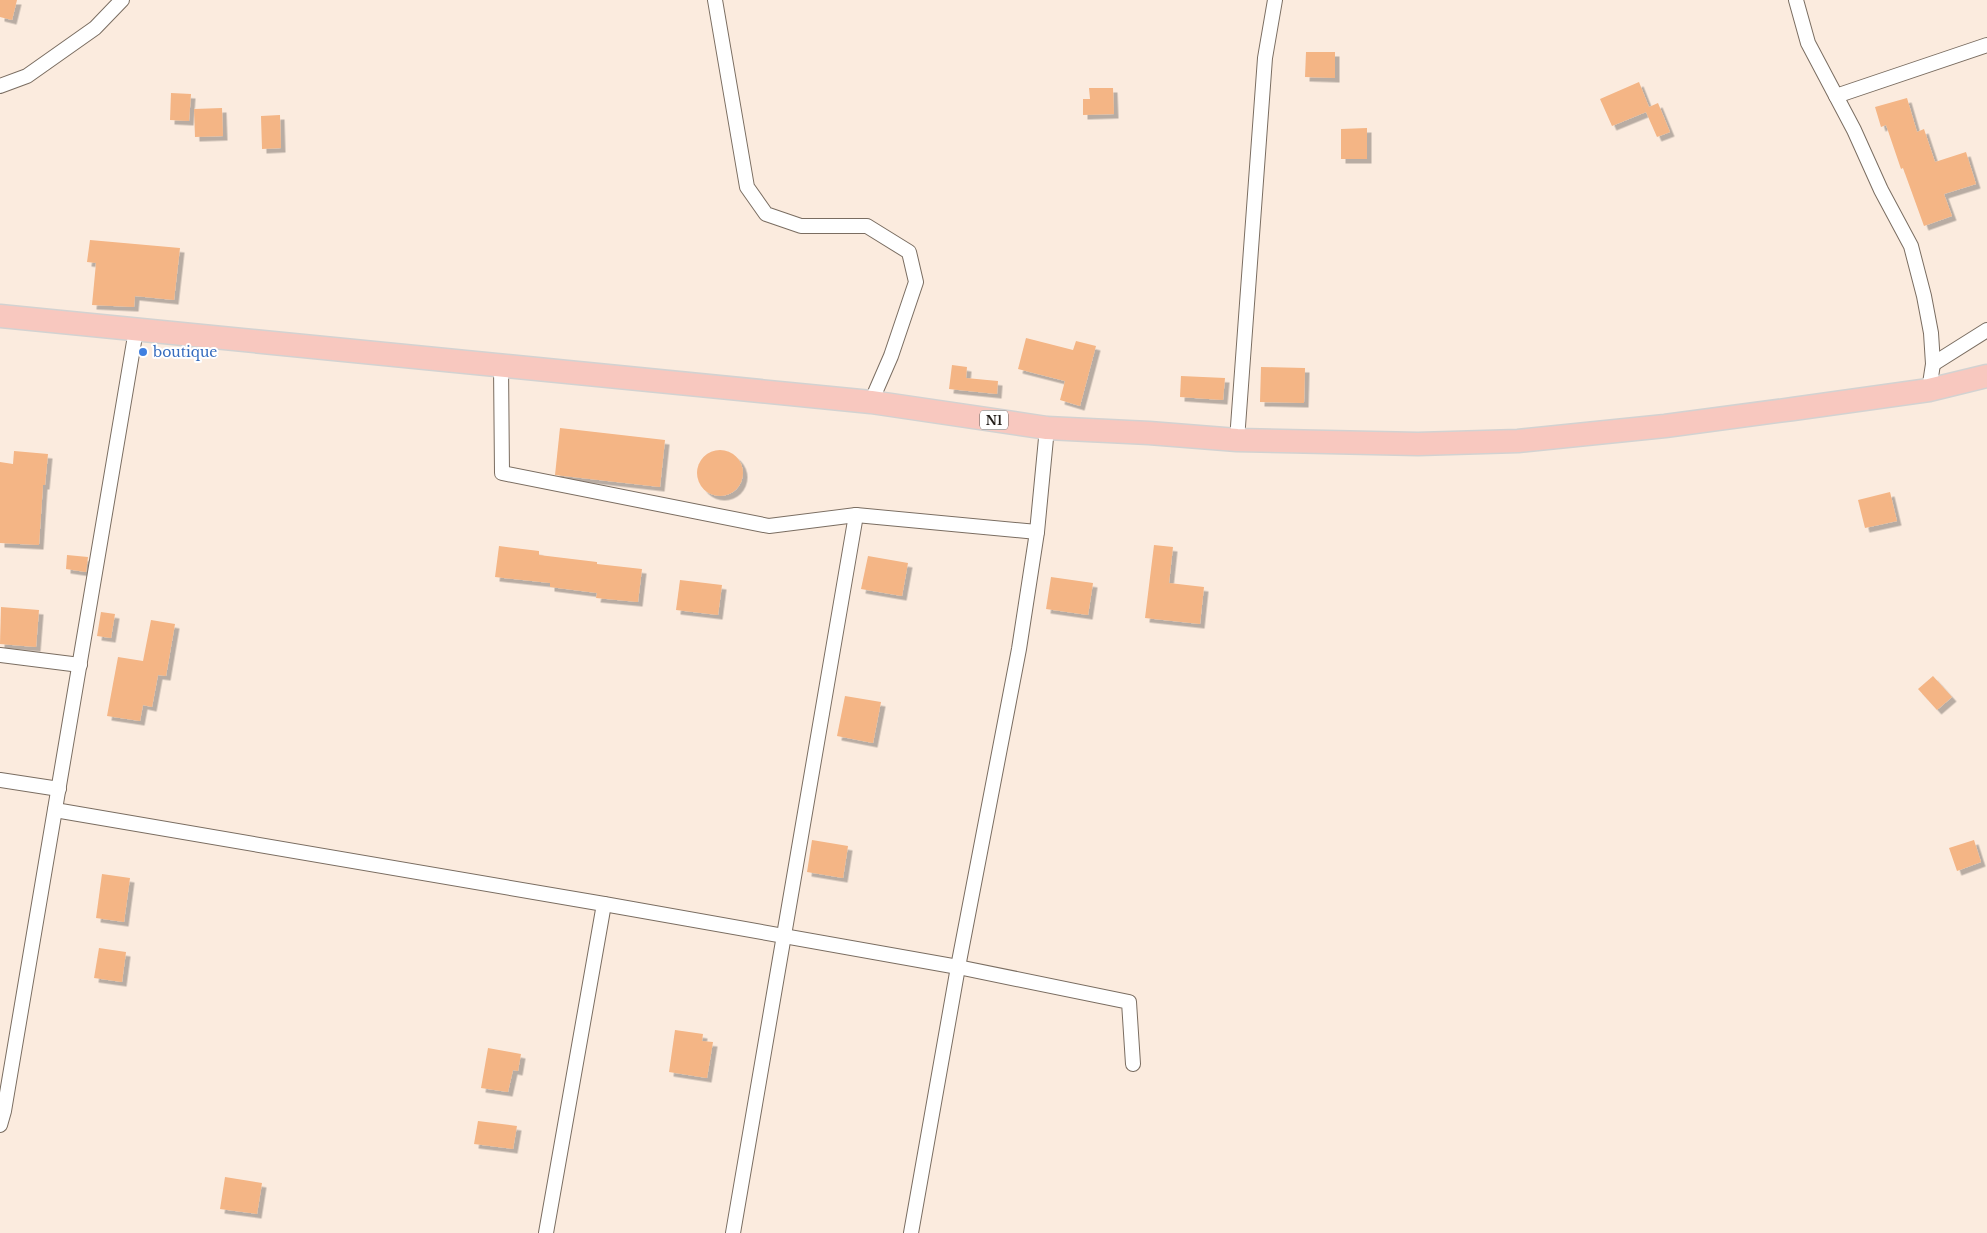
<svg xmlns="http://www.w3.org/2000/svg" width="1987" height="1233" viewBox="0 0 1987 1233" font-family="'Libre Baskerville',serif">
<defs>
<filter id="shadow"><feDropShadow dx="4.5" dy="4.5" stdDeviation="0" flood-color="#0004"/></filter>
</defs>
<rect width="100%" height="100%" fill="#fbebde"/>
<g fill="#f4b585" filter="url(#shadow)">
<path d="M0,0H17L12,20L0,17Z"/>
<path d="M1306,52H1335V78L1305,77Z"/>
<path d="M1639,82L1649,107L1658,103L1670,132L1657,137L1646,112L1612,126L1600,99Z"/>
<path d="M1089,88H1113L1114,114L1083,115V99H1090Z"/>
<path d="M171,93L191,94L189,121L170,120Z"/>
<path d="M1907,98L1917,132L1924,129L1935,162L1966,152L1976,184L1944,194L1952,216L1924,226L1903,168L1901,169L1886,125L1881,127L1875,107Z"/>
<path d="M222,108L223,136L195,137L194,109Z"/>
<path d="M280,115L281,148L262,149L261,116Z"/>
<path d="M1367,128V159H1341V129Z"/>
<path d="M90,240L180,248L174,300L135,296L134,307L92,305L96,263L87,262Z"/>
<path d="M1026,338L1073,350L1076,341L1096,346L1080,406L1060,400L1065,381L1018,369Z"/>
<path d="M952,365L967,367L966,378L998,381L997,394L949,389Z"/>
<path d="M1261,367L1305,368L1304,403L1260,402Z"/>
<path d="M1181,376L1225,378L1223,400L1180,397Z"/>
<path d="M560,428L665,440L660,487L555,475Z"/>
<circle cx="720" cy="473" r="23"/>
<path d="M14,451L48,454L45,485H43L39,545L0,543V462L13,464Z"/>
<path d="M1890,492L1897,521L1865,528L1858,500Z"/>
<path d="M1154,545L1173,547L1169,583L1204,587L1200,624L1145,618Z"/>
<path d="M499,546L539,551V555L597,562V564L642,569L638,602L596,598L597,593L550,587V583L495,577Z"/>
<path d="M67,555L88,557L86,572L66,569Z"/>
<path d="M868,556L908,563L902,596L861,589Z"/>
<path d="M1051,577L1093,583L1088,615L1046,609Z"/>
<path d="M680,580L722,585L718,615L676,610Z"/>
<path d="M1,607L39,610L36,647L0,644Z"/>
<path d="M101,612L115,614L111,638L97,636Z"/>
<path d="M151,620L175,624L166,676L158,675L152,707L143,705L140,721L107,716L118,657L143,661Z"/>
<path d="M1933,676L1952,697L1937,710L1918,689Z"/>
<path d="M845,696L881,702L873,743L837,736Z"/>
<path d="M812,840L848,846L843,878L807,872Z"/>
<path d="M1974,840L1981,862L1957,871L1949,848Z"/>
<path d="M102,874L130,878L124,922L96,918Z"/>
<path d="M99,948L126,952L122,982L94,978Z"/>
<path d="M675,1030L703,1034L702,1041L713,1042L707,1078L669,1072Z"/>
<path d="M488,1048L521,1054L518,1071L513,1070L508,1092L481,1088Z"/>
<path d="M478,1121L517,1126L513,1149L474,1144Z"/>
<path d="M225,1177L262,1183L257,1214L220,1209Z"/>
</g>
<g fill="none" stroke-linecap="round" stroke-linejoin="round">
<defs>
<g id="minor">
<path d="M715,0L747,187L766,214L801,226H867L909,252L916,282L891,356L871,402"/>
<path d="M1796,0L1808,43L1854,130L1881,190L1911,246L1924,296L1931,333L1933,364L1929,390"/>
<path d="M0,86L27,76L95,28L122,0"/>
<path d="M1836,96L1987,45"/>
<path d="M1933,364L1987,330"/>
<path d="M501,366L502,473L769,526L856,515L1037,532"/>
<path d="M1237,440L1265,58L1275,0"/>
<path d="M0,655L80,665"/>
<path d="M0,780L59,789"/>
<path d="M55,810L604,904"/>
<path d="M0,1125L4,1111L136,330"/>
<path d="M546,1233L604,904L958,967L1129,1002L1133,1064"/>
<path d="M733,1233L856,515"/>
<path d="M911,1233L958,967L1019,649L1037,532L1047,428"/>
</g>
<path id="trunk" d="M0,316L871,402L1047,428L1149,433L1237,440L1418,444L1518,441L1665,426L1793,409L1929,390L1987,376"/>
</defs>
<use href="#minor" stroke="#7a6d61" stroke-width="16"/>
<use href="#trunk" stroke="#d3d2d1" stroke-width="25"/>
<use href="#minor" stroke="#fff" stroke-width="14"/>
<use href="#trunk" stroke="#f8c8bf" stroke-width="22"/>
</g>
<circle fill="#3f7fe0" stroke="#fff" stroke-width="2" cx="143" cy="352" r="5"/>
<g text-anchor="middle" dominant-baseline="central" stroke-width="4" stroke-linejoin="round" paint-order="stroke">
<rect fill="#fff" stroke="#64615d" stroke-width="1" x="980" y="410.5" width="28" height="19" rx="4"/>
<g font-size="12" font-weight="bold" fill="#221d18">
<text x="994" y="420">N1</text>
</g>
<g font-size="14" fill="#366cbe" stroke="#fff" text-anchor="start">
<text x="153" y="352">boutique</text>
</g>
</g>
</svg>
